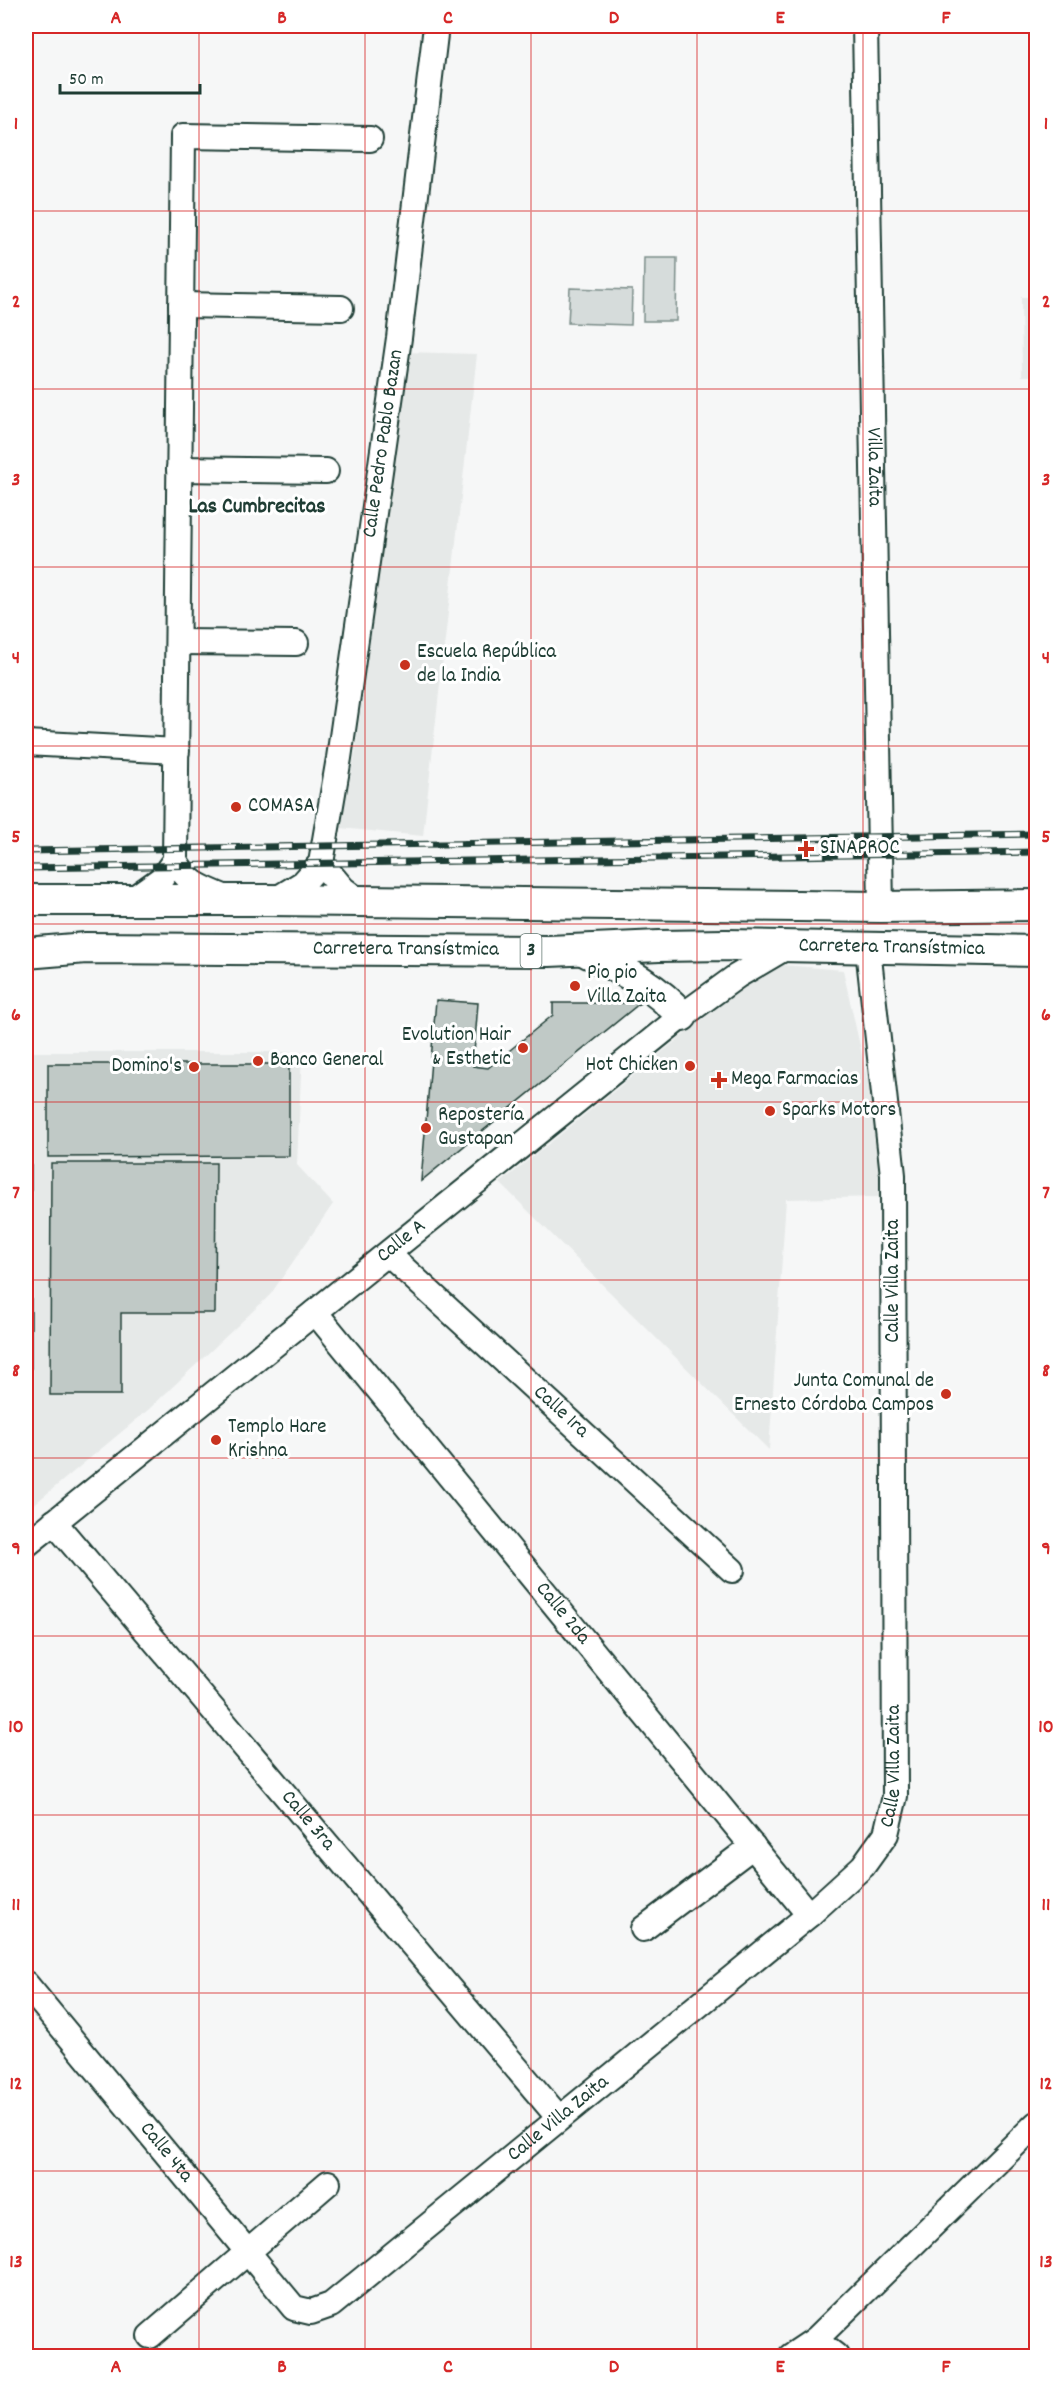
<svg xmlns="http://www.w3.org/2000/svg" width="1062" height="2382" viewBox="0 0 1062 2382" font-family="Dekko,sans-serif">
<rect width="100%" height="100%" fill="#f6f7f7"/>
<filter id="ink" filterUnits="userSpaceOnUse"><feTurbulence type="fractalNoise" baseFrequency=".0167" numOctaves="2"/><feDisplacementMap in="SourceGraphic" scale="12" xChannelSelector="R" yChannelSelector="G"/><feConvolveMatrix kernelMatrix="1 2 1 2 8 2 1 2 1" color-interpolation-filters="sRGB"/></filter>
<g filter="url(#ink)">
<g fill="#e6e9e8">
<path d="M1021,297H1036V376H1022Z"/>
<path d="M405,352L477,354L423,836L340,828L355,754Z"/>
<path d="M26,964H28L32,1052H302L297,1165L333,1204L270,1295L148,1410L26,1511Z"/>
<path d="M771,964L843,970L879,1131L883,1197L786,1199L769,1450L500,1183Z"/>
</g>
<g fill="#d6dcdb" stroke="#7a8c88" stroke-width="1.5">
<path d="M644,258H677L676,321H643Z"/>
<path d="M570,288L632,290L631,325L568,323Z"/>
</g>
<g fill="#c0c9c6" stroke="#1f3d34" stroke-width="1.5">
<path d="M436,1000L478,1003L473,1066L488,1068L553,1015V1003H640L421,1181Z"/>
<path d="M26,1027H31V1407L26,1414Z"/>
<path d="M48,1064H289V1156L48,1157Z"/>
<path d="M51,1163H216L215,1313H121V1395H50Z"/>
</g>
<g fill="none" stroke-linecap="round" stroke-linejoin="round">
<defs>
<g id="minor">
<path id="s1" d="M865,26L881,907"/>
<path d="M181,305L341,308"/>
<path d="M179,469L326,471"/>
<path d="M178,642L296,643"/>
<path d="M26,743L177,751"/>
<path d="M321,863L343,889L362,903"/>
<path d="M224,897C200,887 188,884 175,860L183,136L370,139"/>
<path id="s2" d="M270,899L280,897L303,883L321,863L339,758L399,338L436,26"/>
<path d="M130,901L161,879L175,860"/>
<path id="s3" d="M388,1254L732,1570"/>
<path id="s4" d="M315,1312L809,1915"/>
<path id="s5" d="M54,1522L559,2118"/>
<path id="s6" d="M26,1545L682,1016L737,976L785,948"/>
<path d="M643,1929L753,1846"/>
<path id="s7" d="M26,1984L294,2308L311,2312L331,2305L809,1915L863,1866L886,1834L895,1796L893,1175L868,949"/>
<path d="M150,2336L328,2183"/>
<path d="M815,2340L836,2356"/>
<path d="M791,2356L815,2340L1036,2124"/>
</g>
<g id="major">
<path d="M26,900H268L881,907L1036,905"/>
<path d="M585,951C620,969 655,985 682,1016"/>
<path id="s8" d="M26,953L86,948L549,951L659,946L726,945L1036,951"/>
</g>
</defs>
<use href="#minor" stroke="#1f3d34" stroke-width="28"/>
<use href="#major" stroke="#1f3d34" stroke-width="34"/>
<use href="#minor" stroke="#fff" stroke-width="24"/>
<use href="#major" stroke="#fff" stroke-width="30"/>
<defs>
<g id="rail">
<path d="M26,851L1036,834"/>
<path d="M26,868L1036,852"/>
</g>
</defs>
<use href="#rail" stroke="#1f3d34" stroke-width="7"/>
<use href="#rail" stroke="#fff" stroke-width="4.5" stroke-dasharray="14" stroke-linecap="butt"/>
</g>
</g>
<path fill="none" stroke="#d62828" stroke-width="1.5" stroke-opacity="0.55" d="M199,26V2356M365,26V2356M531,26V2356M697,26V2356M863,26V2356M26,211H1036M26,389H1036M26,567H1036M26,746H1036M26,924H1036M26,1102H1036M26,1280H1036M26,1458H1036M26,1636H1036M26,1815H1036M26,1993H1036M26,2171H1036"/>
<g fill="#c8321e" stroke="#fff" stroke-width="2">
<circle cx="405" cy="665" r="6"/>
<circle cx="236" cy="807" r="6"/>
<path d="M803 840h6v6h6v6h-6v6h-6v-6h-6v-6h6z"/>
<circle cx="575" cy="986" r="6"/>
<circle cx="523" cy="1048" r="6"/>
<circle cx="258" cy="1061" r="6"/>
<circle cx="690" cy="1066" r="6"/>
<circle cx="194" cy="1067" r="6"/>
<path d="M716 1071h6v6h6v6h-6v6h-6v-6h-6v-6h6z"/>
<circle cx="770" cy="1111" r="6"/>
<circle cx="426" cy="1128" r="6"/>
<circle cx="946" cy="1394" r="6"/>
<circle cx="216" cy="1440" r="6"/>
</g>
<g text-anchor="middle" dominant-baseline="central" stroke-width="6" stroke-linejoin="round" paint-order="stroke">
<rect fill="#fff" stroke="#627771" stroke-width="1.5" x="520.5" y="934" width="21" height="34" rx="4.5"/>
<g font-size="20" font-weight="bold" fill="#1f3d34">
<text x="531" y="951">3</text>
</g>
<g font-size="21" fill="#1f3d34" stroke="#fff">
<text stroke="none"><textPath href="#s2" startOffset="488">Calle Pedro Pablo Bazan</textPath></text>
<text stroke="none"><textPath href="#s1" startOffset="441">Villa Zaita</textPath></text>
<text stroke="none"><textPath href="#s8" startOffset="866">Carretera Transístmica</textPath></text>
<text stroke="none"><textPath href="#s8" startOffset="380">Carretera Transístmica</textPath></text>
<text stroke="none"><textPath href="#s6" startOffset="483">Calle A</textPath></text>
<text transform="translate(894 1281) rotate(-90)">Calle Villa Zaita</text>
<text stroke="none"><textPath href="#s3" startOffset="234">Calle 1ra</textPath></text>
<text stroke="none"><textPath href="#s4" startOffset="390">Calle 2da</textPath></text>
<text stroke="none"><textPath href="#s7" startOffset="1257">Calle Villa Zaita</textPath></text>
<text stroke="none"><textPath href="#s5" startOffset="392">Calle 3ra</textPath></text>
<text stroke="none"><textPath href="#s7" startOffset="753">Calle Villa Zaita</textPath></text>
<text stroke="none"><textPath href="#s7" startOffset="219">Calle 4ta</textPath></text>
</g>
<g font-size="21" fill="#1f3d34" stroke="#fff" text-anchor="start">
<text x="417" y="653">Escuela República<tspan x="417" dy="24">de la India</tspan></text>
<text x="248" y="807">COMASA</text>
<text x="820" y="849">SINAPROC</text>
<text x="587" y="974">Pio pio<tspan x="587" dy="24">Villa Zaita</tspan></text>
<text x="511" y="1036" text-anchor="end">Evolution Hair<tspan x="511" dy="24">&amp; Esthetic</tspan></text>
<text x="270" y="1061">Banco General</text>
<text x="678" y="1066" text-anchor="end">Hot Chicken</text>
<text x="182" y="1067" text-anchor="end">Domino's</text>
<text x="731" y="1080">Mega Farmacias</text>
<text x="782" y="1111">Sparks Motors</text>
<text x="438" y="1116">Repostería<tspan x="438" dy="24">Gustapan</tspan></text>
<text x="934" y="1382" text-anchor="end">Junta Comunal de<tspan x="934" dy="24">Ernesto Córdoba Campos</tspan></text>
<text x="228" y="1428">Templo Hare<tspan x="228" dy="24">Krishna</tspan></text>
</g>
<g font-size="22" font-weight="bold" fill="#1f3d34" stroke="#fff">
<text x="257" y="507">Las Cumbrecitas</text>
</g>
</g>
<rect width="1062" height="2382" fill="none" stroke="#fff" stroke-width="66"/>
<path d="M60 84v9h140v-9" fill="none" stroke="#1f3d34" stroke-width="3"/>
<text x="69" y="84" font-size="18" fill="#1f3d34" stroke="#ffffff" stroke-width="4.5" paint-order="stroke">50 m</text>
<rect x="33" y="33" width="996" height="2316" fill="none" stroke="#d62828" stroke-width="2"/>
<g font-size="20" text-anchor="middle" font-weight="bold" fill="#d62828">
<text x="116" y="23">A</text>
<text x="282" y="23">B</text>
<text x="448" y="23">C</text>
<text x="614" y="23">D</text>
<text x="780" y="23">E</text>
<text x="946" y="23">F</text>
<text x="16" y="129">1</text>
<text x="1046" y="129">1</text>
<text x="16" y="307">2</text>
<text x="1046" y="307">2</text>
<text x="16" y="485">3</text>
<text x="1046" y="485">3</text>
<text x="16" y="663">4</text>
<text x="1046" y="663">4</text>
<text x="16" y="842">5</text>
<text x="1046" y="842">5</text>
<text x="16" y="1020">6</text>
<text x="1046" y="1020">6</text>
<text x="16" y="1198">7</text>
<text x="1046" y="1198">7</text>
<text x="16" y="1376">8</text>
<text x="1046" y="1376">8</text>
<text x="16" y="1554">9</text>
<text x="1046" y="1554">9</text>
<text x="16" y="1732">10</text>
<text x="1046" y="1732">10</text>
<text x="16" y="1910">11</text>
<text x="1046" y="1910">11</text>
<text x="16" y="2089">12</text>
<text x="1046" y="2089">12</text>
<text x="16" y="2267">13</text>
<text x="1046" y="2267">13</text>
<text x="116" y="2372">A</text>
<text x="282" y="2372">B</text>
<text x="448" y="2372">C</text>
<text x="614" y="2372">D</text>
<text x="780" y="2372">E</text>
<text x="946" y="2372">F</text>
</g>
</svg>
